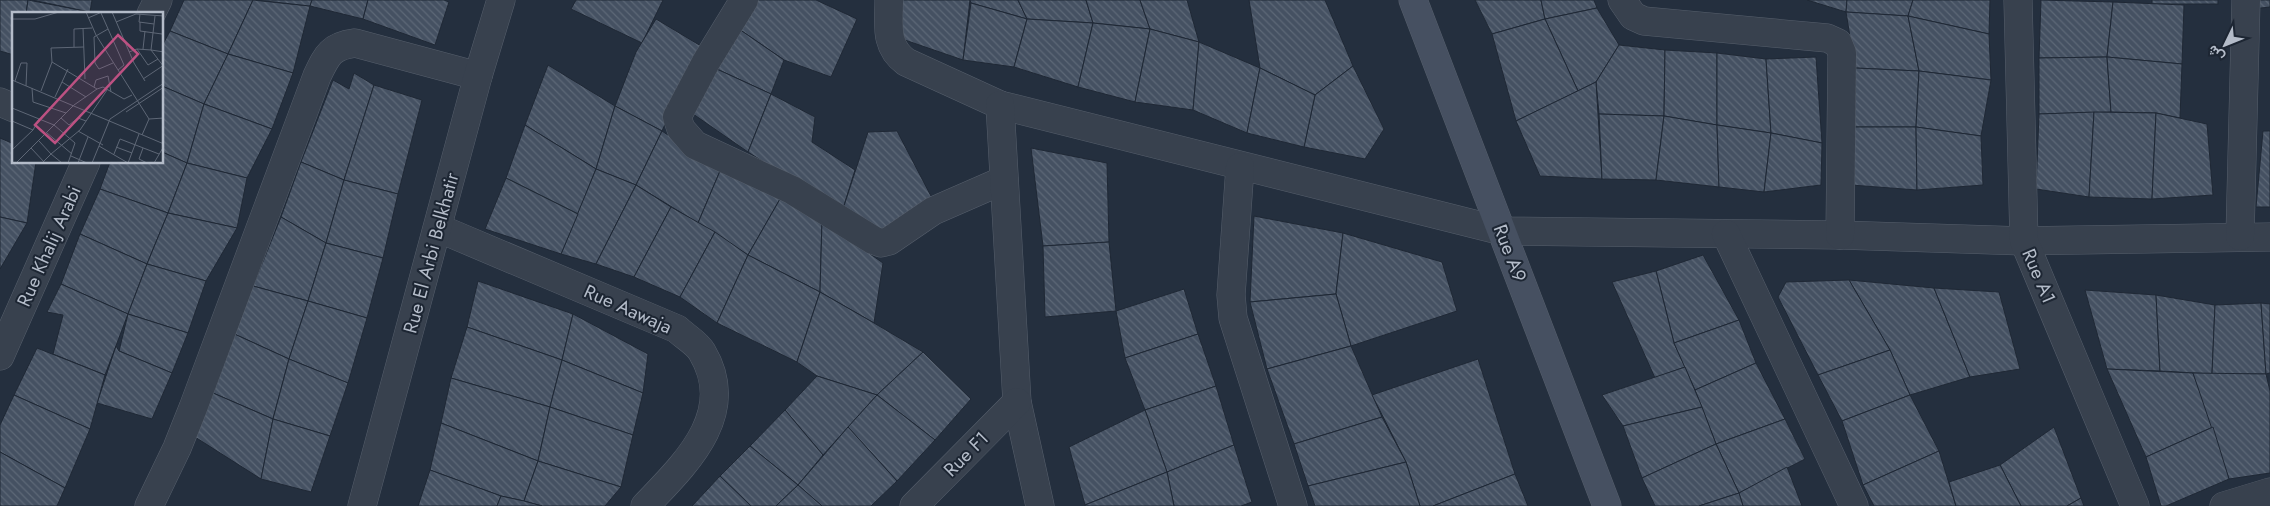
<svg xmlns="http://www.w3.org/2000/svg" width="2270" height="506" viewBox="0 0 2270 506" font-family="Jost,Vazirmatn,sans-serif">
<defs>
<pattern id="building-back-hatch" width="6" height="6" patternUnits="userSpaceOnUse" patternTransform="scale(1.25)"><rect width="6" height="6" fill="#455162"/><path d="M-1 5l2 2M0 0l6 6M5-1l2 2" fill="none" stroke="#5d6877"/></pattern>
</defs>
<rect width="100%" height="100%" fill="#242f3e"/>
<g fill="url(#building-back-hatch)" stroke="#1f2835">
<path d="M0,0H28L26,14H14V55L0,51Z"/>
<path d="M28,0L90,12V14H26Z"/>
<path d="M32,0H92L90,12Z"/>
<path d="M184,0H253L228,54L170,31Z"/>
<path d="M253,0L310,6L293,73L228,54Z"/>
<path d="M256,0H312L310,6Z"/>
<path d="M312,0H368L363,19L310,6Z"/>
<path d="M368,0H444L449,2L435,45L363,19Z"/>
<path d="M576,0H663L642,43L571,9Z"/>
<path d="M753,0H816L857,19L831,77L784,60L736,27Z"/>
<path d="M896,0H970L963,60L899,38Z"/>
<path d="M970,0H1018L1027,19L971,3Z"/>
<path d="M1018,0H1086L1093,23L1027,19Z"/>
<path d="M1086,0H1140L1150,29L1093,23Z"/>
<path d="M1140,0H1187L1199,42L1150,29Z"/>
<path d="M1249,0H1325L1353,66L1315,95L1260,68Z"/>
<path d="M1475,0H1541L1545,19L1492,34Z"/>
<path d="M1541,0H1594L1597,8L1545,19Z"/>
<path d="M1807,0H1847L1846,12Z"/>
<path d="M1847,0H1913L1908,16L1846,12Z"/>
<path d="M1913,0H1990L1989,34L1908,16Z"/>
<path d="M2041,0L2113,2L2107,57L2039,58Z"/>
<rect x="2152" y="0" width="66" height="4"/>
<path d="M2253,0H2270V7L2252,9Z"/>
<path d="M2113,2L2184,5L2182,64L2107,57Z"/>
<path d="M971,3L1027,19L1014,67L963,60Z"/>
<path d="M1597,8L1619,45L1596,82L1578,91L1545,19Z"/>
<path d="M1846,12L1908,16L1919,71L1855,68Z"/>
<path d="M1908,16L1989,34L1991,80L1919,71Z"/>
<path d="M656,19L701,46L662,131L615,106L636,52Z"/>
<path d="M1027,19L1093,23L1078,87L1014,67Z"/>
<path d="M1545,19L1578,91L1516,121L1492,34Z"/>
<path d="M1093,23L1150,29L1135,102L1078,87Z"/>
<path d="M736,27L784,60L771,94L708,65Z"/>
<path d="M1150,29L1199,42L1193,110L1135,102Z"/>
<path d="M170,31L228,54L204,104L162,86V46Z"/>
<path d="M1199,42L1260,68L1247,133L1193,110Z"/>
<path d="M1619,45L1665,50L1664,116L1599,114L1596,82Z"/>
<path d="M1665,50L1717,53V125L1664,116Z"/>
<path d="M1717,53L1766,59L1771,133L1717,125Z"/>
<path d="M228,54L293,73L272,129L204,104Z"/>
<path d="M1816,57L1822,143L1771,133L1766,59Z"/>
<path d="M2107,57L2111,112L2039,114V58Z"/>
<path d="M2107,57L2182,64L2180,118L2156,113L2111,112Z"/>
<path d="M548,65L615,106L596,169L525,125Z"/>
<path d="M708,65L771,94L748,152L683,107Z"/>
<path d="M1353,66L1384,129L1365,159L1304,147L1315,95Z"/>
<path d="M1260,68L1315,95L1304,147L1247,133Z"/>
<path d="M1855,68L1919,71L1916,127H1845Z"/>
<path d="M1919,71L1991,80L1981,136L1916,127Z"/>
<path d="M354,73L374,85L344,180L301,162L333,80L349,89Z"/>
<path d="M1596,82L1602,179L1540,176L1516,121Z"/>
<path d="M374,85L422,100L398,194L344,180Z"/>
<path d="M162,86L204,104L187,163L162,152Z"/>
<path d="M771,94L815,117L812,142L855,170L842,212L748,152Z"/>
<path d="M204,104L272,129L247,178L187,163Z"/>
<path d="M615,106L662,131L636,185L596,169Z"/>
<path d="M2094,112L2089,197L2036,189L2039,114Z"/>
<path d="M2094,112L2156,113L2152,199L2089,197Z"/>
<path d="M2156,113L2207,124L2213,195L2152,199Z"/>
<path d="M1599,114L1664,116L1656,180L1602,179Z"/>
<path d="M1664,116L1717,125L1719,187L1656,180Z"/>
<path d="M525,125L596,169L578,214L506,178Z"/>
<path d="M1717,125L1771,133L1764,192L1719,187Z"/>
<path d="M1845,127H1916L1917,190L1851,185Z"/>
<path d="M1916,127L1981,136L1983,185L1917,190Z"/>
<path d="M662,131L720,171L698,223L636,185Z"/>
<path d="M897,131L932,198L878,237L842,212L868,132Z"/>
<path d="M2263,131H2270V207H2256Z"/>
<path d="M1771,133L1822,143L1821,185L1764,192Z"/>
<path d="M0,138L14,144V162H36L27,223L0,217Z"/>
<path d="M1031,148L1107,163L1109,242L1043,246Z"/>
<path d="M162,152L187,163L168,213L100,189L110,162H162Z"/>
<path d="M301,162L344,180L326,243L281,217Z"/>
<path d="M187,163L247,178L237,228L168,213Z"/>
<path d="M596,169L636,185L596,264L561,254Z"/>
<path d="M720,171L780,199L748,255L698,223Z"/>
<path d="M506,178L578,214L561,254L485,229Z"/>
<path d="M344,180L398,194L383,258L326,243Z"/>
<path d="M636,185L671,207L634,277L596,264Z"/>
<path d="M100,189L168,213L147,264L80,234Z"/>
<path d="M780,199L822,220L820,292L748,255Z"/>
<path d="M671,207L715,232L680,297L634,277Z"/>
<path d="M168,213L237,228L206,281L147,264Z"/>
<path d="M1254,216L1343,233L1336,294L1250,302Z"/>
<path d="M0,217L27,223L0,269Z"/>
<path d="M281,217L326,243L308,301L253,286Z"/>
<path d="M822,220L883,263L874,323L820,292Z"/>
<path d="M715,232L748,255L717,323L680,297Z"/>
<path d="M1343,233L1442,262L1457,311L1351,346L1336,294Z"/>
<path d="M80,234L147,264L128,314L61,284Z"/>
<path d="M1109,242L1116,311L1045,317L1043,246Z"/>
<path d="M326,243L383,258L367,318L308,301Z"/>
<path d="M748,255L820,292L797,362L717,323Z"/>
<path d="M1703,255L1739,320L1674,343L1656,271Z"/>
<path d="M147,264L206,281L188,333L128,314Z"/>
<path d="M1656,271L1674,343L1685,367L1655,378L1612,282Z"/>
<path d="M1849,280L1934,288L1970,377L1910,395L1890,350Z"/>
<path d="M1849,280L1890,350L1818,375L1778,297L1786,282Z"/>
<path d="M478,281L573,314L562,360L467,327Z"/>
<path d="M61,284L128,314L105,375L53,354L63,315L47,312Z"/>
<path d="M253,286L308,301L289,359L230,332Z"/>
<path d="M1934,288L1999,292L2020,369L1970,377Z"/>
<path d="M1184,289L1198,334L1125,358L1116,311Z"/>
<path d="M2085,290L2156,295L2160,371L2107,369Z"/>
<path d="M820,292L874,323L923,352L877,395L817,376L797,362Z"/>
<path d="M1336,294L1351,346L1267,369L1250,302Z"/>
<path d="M2156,295L2215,305L2212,374L2160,371Z"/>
<path d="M308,301L367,318L348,383L289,359Z"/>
<path d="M2261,303L2266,374H2212L2215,305Z"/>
<path d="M2261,303L2270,304V373L2266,374Z"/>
<path d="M128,314L188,333L172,373L119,351Z"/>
<path d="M573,314L648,354L643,393L562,360Z"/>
<path d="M1739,320L1756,363L1695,390L1674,343Z"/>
<path d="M467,327L562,360L550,407L451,378Z"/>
<path d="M230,332L289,359L273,419L213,393Z"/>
<path d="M1198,334L1216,386L1145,410L1125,358Z"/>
<path d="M116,346L119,351L172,373L152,419L97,403Z"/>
<path d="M1351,346L1382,417L1294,444L1267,369Z"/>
<path d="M37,348L105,375L90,429L14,395Z"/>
<path d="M1890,350L1910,395L1842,421L1818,375Z"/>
<path d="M923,352L971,399L935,440L877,395Z"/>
<path d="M289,359L348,383L330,436L273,419Z"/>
<path d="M1478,359L1515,474L1433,506H1420L1406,462L1372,395Z"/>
<path d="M562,360L643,393L633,435L550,407Z"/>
<path d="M1756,363L1785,419L1716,444L1695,390Z"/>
<path d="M1685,367L1702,407L1623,426L1602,395Z"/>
<path d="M2107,369L2193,373L2213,427L2146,457Z"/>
<path d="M2193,373L2266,374L2270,391V473L2229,479Z"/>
<path d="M817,376L877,395L823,455L785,410Z"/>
<path d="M451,378L550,407L538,461L441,423Z"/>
<path d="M1216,386L1234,445L1167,472L1145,410Z"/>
<path d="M213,393L273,419L261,479L195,437Z"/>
<path d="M14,395L90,429L65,488L0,452V425Z"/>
<path d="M877,395L935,440L897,481L848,427Z"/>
<path d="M1910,395L1939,451L1863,485L1842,421Z"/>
<path d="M550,407L633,435L621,487L538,461Z"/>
<path d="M1702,407L1716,444L1642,478L1623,426Z"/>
<path d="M785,410L823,455L798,485L750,446Z"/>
<path d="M1145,410L1167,472L1085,505L1069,447Z"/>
<path d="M1382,417L1406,462L1308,486L1294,444Z"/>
<path d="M273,419L330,436L311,492L261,479Z"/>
<path d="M1785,419L1805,459L1739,493L1716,444Z"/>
<path d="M441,423L538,461L524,501L501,496L430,470Z"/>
<path d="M848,427L897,481L871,506H822L798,485Z"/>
<path d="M2054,427L2081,498L2067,506H2021L2000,465Z"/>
<path d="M2213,427L2229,479L2166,506H2161L2146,457Z"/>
<path d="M1716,444L1739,493L1699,506H1655L1642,478Z"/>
<path d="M1234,445L1252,502L1241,506H1174L1167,472Z"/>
<path d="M750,446L798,485L776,506H751L720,476Z"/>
<path d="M1939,451L1956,506H1874L1863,485Z"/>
<path d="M0,452L65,488L57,506H0Z"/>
<path d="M538,461L621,487L605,506H542L524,501Z"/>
<path d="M1406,462L1420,506H1315L1308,486Z"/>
<path d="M2000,465L2021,506H1956L1949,482Z"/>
<path d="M1787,467L1802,506H1743L1739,493Z"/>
<path d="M430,470L501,496L497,506H418Z"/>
<path d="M1167,472L1174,506H1085V505Z"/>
<path d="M1515,474L1528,506H1433Z"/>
<path d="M720,476L751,506H692Z"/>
<path d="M798,485L822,506H776Z"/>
<path d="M1739,493L1743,506H1699Z"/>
<path d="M501,496L524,501L542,506H497Z"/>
<path d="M2081,498L2084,506H2067Z"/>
</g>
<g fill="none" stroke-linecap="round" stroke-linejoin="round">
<defs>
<g id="street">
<path d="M744,0L706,62L677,117L681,129L695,145L792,190L873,240L881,243L889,241L933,211L1004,180"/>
<path d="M889,0C889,24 884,46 906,62L1000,105L1502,231L1840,235L2024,241L2270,237"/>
<path d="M1622,0L1633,16L1644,21L1827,38L1838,43L1842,53L1840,235"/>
<path d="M2018,0L2024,241L2135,506"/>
<path d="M151,14L158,0"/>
<path d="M0,102L14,108"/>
<path d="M1000,105L1017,402L1040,506"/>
<path d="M1240,167L1231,295L1233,318L1293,506"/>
<path d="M438,228L677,329C684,336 697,343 702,352C739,414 685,464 645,506"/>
<path d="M1726,234L1854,506"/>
<path d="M2240,236L2246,0"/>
<path d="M0,356L86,162"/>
<path d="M149,506L177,448L193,408L317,76C327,55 331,46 355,43L478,76"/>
<path d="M362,506L478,76L501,0"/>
<path d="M914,506L1017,402"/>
<path d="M2224,506L2270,492"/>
</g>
<path id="secondary" d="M1413,0L1607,506"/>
</defs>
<use href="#street" stroke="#565f6c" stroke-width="29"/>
<use href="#secondary" stroke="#565f6c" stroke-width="29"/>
<use href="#street" stroke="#38414e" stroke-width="28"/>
<use href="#secondary" stroke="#465061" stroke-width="28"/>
</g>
<g text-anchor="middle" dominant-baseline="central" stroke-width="4" stroke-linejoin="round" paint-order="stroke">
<g font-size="19" fill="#b4bcc9" stroke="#1d2633">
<text transform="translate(49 246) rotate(-66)">Rue Khalij Arabi</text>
<text transform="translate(431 253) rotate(-75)">Rue El Arbi Belkhatir</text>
<text transform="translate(1510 253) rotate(69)">Rue A9</text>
<text transform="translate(2039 276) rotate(67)">Rue A1</text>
<text transform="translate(628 309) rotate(24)">Rue Aawaja</text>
<text transform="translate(966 454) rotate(-45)">Rue F1</text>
</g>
</g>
<g transform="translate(12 12)">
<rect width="151" height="151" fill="#242f3e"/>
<path fill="none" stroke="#5e6776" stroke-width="1" d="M74,0L84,23L137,107M100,0L122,51L133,69M89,1L112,53L106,58M128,2L127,10L142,12M143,4L139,38L152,40M76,6L90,0M0,7H23L47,0M104,10L124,2L152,4M128,10V19L150,22M71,16L73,67M96,17L82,25L83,51L87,57L101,51M62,35V17L80,16M125,37L136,53L146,47M131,37L133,19M117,40L125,37L139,38L152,55M40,50L85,77M131,67L152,53M0,68L152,132M3,69L9,51H15L14,74M50,70L74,85M82,75L84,68L96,64L99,80M20,76L21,90L54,101M29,79L40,50L39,36L72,35M43,85L56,57M0,96L42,113L63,131L56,151M114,100L152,75M49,106L57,113L66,106L74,109M137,107L152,106M0,109L21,118M66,119L91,133M35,121L60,142M130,123L137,107M27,129L39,142L30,151M87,134L116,151M104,135L120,141M19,136L33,151M131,136L127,147L135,151M0,138L21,118L27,107M102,142L108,127L147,142M59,144L75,151M4,151L62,93L85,77L91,75L112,87L120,83M50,151L39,142L68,118L95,78M66,151L76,125M80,151L98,107L152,71M116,151L127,122M142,151L152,134"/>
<path fill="#bd5182" fill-opacity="0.15" stroke="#bd5182" stroke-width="2.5" d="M106,23L126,42L43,131L23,113Z"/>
<rect width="151" height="151" fill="none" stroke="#b4bcc9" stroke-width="2.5"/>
</g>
<g transform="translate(2225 45) rotate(227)" stroke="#1d2633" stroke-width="4" paint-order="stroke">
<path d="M0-4L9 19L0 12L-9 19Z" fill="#b4bcc9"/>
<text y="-8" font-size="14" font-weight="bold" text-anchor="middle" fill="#b4bcc9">ش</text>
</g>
</svg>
